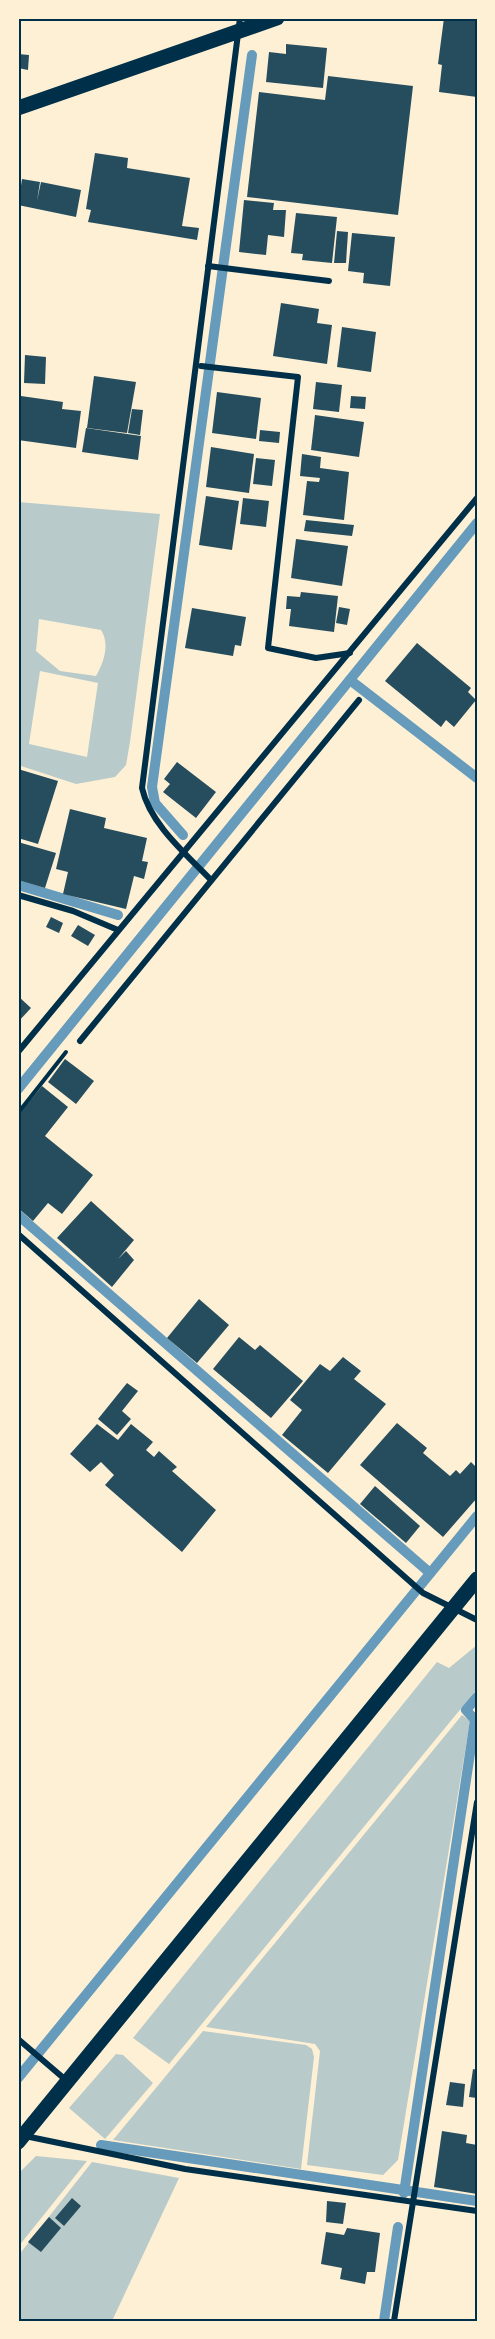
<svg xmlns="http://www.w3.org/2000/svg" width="495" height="2339" viewBox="0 0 495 2339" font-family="'Playfair Display',serif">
<rect width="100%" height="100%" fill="#fdf0d5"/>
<g fill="#b9caca" fill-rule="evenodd">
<path d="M18,502L160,514L130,742L126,765L115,777L76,784L18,765ZM39,619L101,630C110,644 104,662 96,676L60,671L36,651ZM40,671L98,683L87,757L29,744Z"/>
<path d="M477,1645V1689L169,2064L133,2038L437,1662L449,1668Z"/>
<path d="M462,1715L470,1721L398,2160L383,2175L307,2165L320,2051L315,2044L206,2027Z"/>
<path d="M203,2031L306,2045L312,2049L314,2057L301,2169L113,2140Z"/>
<path d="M116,2054L123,2055L153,2083L105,2139L69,2108Z"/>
<path d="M36,2156L87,2161L18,2247V2174Z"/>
<path d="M92,2162L179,2178L112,2321H18V2256Z"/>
</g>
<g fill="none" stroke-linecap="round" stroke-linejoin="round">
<g stroke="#669bbc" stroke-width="10">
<path d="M350,680L477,778"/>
<path d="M183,835L155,803L152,787L252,55"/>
<path d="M18,885L118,915"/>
<path d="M18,1089L477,523"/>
<path d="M18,1215L430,1573"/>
<path d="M18,2078L477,1516"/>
<path d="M101,2145L477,2201"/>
<path d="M404,2193L475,1720L466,1710L477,1697"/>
<path d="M384,2321L398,2227"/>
</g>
</g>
<g fill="#264d5e">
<path d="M444,18H477V97L439,92L442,65L438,64Z"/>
<path d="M286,44L327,48L323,88L266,82L269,52L286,54Z"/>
<path d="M18,54L29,55L28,70L18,68Z"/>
<path d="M328,76L413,86L398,215L247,197L259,92L325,100Z"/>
<path d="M95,153L128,158L127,168L190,178L182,226L199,228L197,240L88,222L91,210L86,209Z"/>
<path d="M22,179L40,182L37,201L41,182L81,190L76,217L18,205Z"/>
<path d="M244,200L274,203L273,210H286L284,237L268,235L266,255L239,252Z"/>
<path d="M296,213L337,217L332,263L302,260L303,254L291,253Z"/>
<path d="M337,231L348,232L346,263H334Z"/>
<path d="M352,233L395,237L390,286L363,283L364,273L348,271Z"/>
<path d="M281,303L319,309L317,323L332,325L327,364L273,356Z"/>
<path d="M342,327L376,332L371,372L337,367Z"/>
<path d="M25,355L46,357L45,384L24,383Z"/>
<path d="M94,376L136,382L127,433L87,428Z"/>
<path d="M316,382L342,385L339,412L313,409Z"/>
<path d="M217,392L261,398L256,439L212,433Z"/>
<path d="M21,396L63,402L62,409L81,411L76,448L18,440Z"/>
<path d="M351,396L366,397L365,409L350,408Z"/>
<path d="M132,409L143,410L140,435L128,433Z"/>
<path d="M315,415L364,422L359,457L311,450Z"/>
<path d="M86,428L141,436L138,460L82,452Z"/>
<path d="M260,430L280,432L279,443L259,441Z"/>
<path d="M211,447L254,454L249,493L206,487Z"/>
<path d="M302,454L321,457L320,468L349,472L344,520L303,515L307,481L319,482L320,478L300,476Z"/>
<path d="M256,458L275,460L272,486L253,484Z"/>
<path d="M206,496L239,501L232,550L199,545Z"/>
<path d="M243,498L269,501L266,527L240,524Z"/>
<path d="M306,520L354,525L352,536L304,531Z"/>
<path d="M296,539L348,546L342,586L291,578Z"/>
<path d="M301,592L338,596L334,632L289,626L291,609H286L287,596L300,597Z"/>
<path d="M339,607L350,609L347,625L336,623Z"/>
<path d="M192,608L246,617L241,646L235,645L233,656L185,648Z"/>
<path d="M417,643L471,688L468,692L476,700L454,727L446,720L441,727L385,681Z"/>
<path d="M177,762L216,792L196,818L163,792L170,784L164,779Z"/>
<path d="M18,769L58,781L38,844L18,838Z"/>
<path d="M70,809L106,818L104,828L147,838L142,861L148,862L144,879L134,876L126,909L63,894L68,872L56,869Z"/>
<path d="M18,842L56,853L45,888L18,880Z"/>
<path d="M51,917L63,923L59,933L46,927Z"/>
<path d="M78,925L95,935L88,946L71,936Z"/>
<path d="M18,996L31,1008L18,1022Z"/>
<path d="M65,1059L94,1081L76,1104L48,1082Z"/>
<path d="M42,1086L68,1107L45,1136L93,1175L62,1214L48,1203L33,1221L18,1208V1115Z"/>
<path d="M91,1201L134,1240L118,1259L126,1251L134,1260L112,1287L57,1238Z"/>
<path d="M199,1299L229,1325L197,1363L167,1338Z"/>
<path d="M239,1337L255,1350L260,1345L303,1381L271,1418L213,1369Z"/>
<path d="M343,1357L361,1371L354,1379L386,1404L328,1473L282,1435L302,1410L290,1400L320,1364L330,1371Z"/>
<path d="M127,1383L138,1391L122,1411L131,1419L117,1435L98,1419Z"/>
<path d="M397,1423L427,1448L423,1453L450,1476L456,1470L460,1474L471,1462L477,1468V1498L443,1537L360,1465Z"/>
<path d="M97,1424L118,1440L131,1424L153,1442L146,1450L154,1457L159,1451L177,1467L172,1471L216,1510L182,1552L105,1485L114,1475L101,1462L90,1472L70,1454Z"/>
<path d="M375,1486L420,1526L406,1543L360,1504Z"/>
<path d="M473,2069L477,2070V2098L469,2097Z"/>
<path d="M450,2082L465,2084L463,2107L446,2105Z"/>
<path d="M442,2131L467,2135L466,2143L477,2145V2194L434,2187Z"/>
<path d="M72,2198L81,2206L64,2226L55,2218Z"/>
<path d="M327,2201L346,2203L343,2224L326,2222Z"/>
<path d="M49,2217L61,2228L41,2252L28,2242Z"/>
<path d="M347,2228L380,2233L375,2272H367L365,2284L340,2279L342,2268L321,2264L326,2232L344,2235Z"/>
</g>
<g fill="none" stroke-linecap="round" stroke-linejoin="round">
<path stroke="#003049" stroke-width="4" d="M18,1113L66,1052"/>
<g stroke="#003049" stroke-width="6">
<path d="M208,266L329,281"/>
<path d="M201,366L298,377L268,648L316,658L350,653"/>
<path d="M211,880C186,854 150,824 142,788L240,18"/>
<path d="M18,895L73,911L118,930"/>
<path d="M80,1041L359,700"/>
<path d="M18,1052L477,498"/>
<path d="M18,1234L423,1593L477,1620"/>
<path d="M18,2039L67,2081"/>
<path d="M25,2136L185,2169L477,2211"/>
<path d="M394,2321L477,1802"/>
</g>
<g stroke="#003049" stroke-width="15">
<path d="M18,108L277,18"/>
<path d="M18,2142L477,1579"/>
</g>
</g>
<rect width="495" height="2339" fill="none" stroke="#fdf0d5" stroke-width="39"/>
<rect x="20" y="20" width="456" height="2300" fill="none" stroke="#003049" stroke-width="2"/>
</svg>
